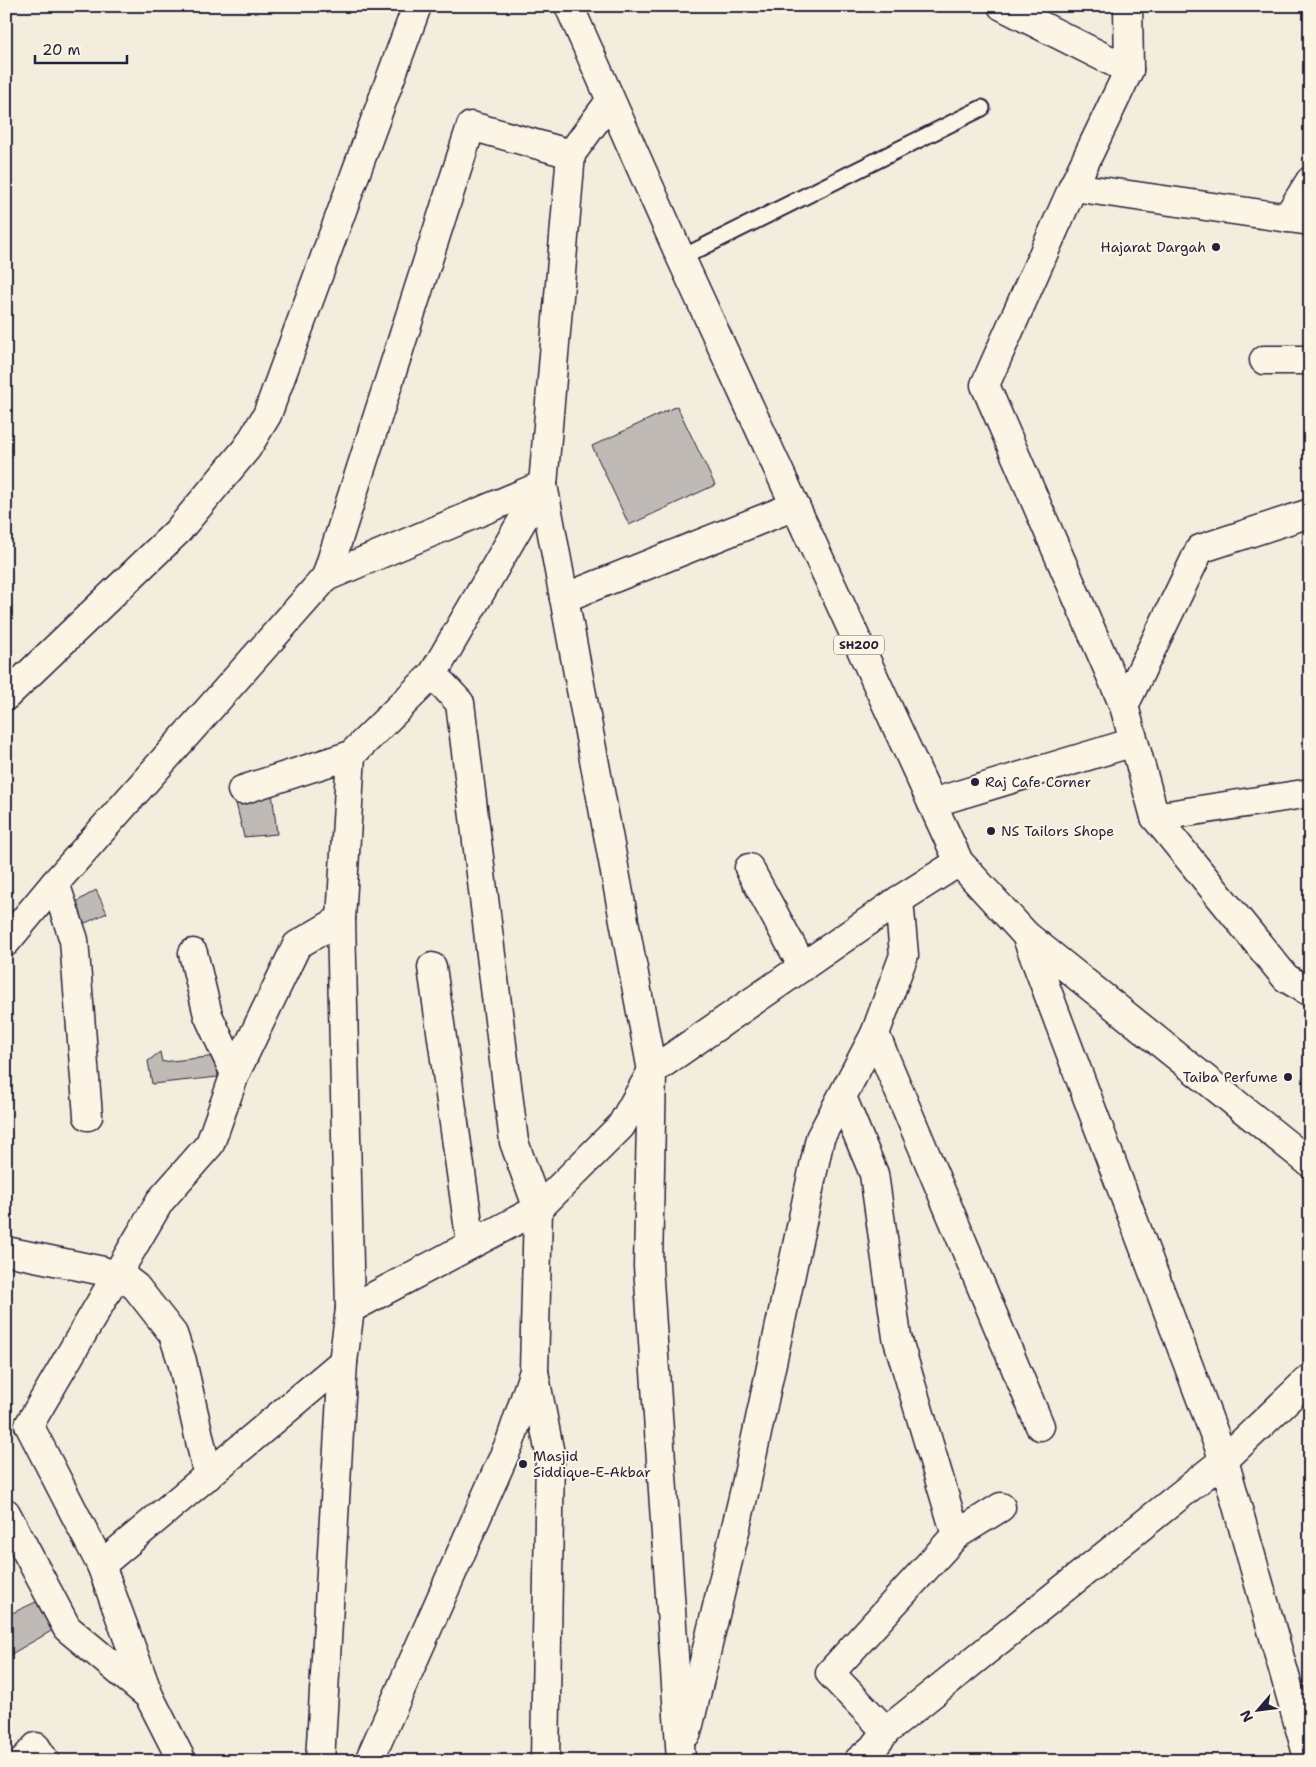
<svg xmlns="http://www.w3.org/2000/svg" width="1316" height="1767" viewBox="0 0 1316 1767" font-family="'Shantell Sans',sans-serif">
<rect width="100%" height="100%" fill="#f3edde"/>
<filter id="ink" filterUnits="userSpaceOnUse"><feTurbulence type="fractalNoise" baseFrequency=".02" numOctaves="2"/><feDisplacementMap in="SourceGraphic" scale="10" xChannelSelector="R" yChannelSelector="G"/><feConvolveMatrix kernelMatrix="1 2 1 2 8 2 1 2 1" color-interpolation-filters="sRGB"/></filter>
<g filter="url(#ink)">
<g fill="#bfbab6" stroke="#22223b">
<path d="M677,406L715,485L629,525L592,446Z"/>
<path d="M272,792L277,834L244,837L236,803Z"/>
<path d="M96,890L107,913L81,925L73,904Z"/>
<path d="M160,1052L162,1062L217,1056L218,1077L152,1084L148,1061Z"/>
<path d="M38,1601L53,1630L6,1657V1616Z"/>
</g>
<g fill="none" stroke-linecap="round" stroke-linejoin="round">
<defs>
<path id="lane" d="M681,258L982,108"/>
<g id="street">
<path d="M1002,6L1129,70"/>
<path d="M1128,6L1129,70L1073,187L985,385L1124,706L1155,817L1286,978L1310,992"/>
<path d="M610,101L571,154L543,485L652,1071L648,1266L681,1760"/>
<path d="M1073,187L1310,221"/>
<path d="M1287,218L1310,181"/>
<path d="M1264,360H1310"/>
<path d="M326,577L471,126L571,154"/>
<path d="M564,598L795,506"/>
<path d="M6,696L177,532L247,448L267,415L417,6"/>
<path d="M1124,706L1200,549L1310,513"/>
<path d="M242,790L351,755"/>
<path d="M932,803L1134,742"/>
<path d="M1155,817L1310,793"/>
<path d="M749,868L803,967"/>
<path d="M55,883L74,940L88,1116"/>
<path d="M6,942L55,883L326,577L543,485"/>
<path d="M193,953L208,1015L235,1074"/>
<path d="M432,967L471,1244"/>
<path d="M875,1034L1040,1426"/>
<path d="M842,1097L874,1174L897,1337L956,1535"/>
<path d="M6,1251L103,1271L127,1280L136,1287L173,1334L182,1361L208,1476"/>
<path d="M350,1309L538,1209L621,1126L652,1071L899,900L959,862"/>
<path d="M534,1372L550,1454L545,1761"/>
<path d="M6,1513L67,1628L149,1696L182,1761"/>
<path d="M101,1565L343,1362"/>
<path d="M149,1696L101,1565L29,1425L160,1201L210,1144L235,1074L297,945L341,919"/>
<path d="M886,1731L830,1673L956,1535L1001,1507"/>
<path d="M687,1733L745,1489L820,1138L875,1034L904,955L899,900"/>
<path d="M23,1761L36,1747L45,1761"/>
<path d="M320,1761L343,1362L350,1309L341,919L351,755L433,674L543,485"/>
<path d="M369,1761L510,1442L534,1371L538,1209L514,1142L460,703L433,674"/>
<path d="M858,1761L873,1748L886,1731L1224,1460L1310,1378"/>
</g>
<path id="secondary" d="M1026,935L1224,1460L1309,1761"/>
<path id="primary" d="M569,6L681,258L959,862L1026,935L1310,1163"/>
</defs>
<use href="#lane" stroke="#22223b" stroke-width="19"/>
<use href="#street" stroke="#22223b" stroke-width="31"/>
<use href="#secondary" stroke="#22223b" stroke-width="31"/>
<use href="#primary" stroke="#22223b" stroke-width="31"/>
<use href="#lane" stroke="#fcf5e5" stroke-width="15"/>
<use href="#street" stroke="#fcf5e5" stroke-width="28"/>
<use href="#secondary" stroke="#fcf5e5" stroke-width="28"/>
<use href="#primary" stroke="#fcf5e5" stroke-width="28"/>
</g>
</g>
<g fill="#22223b" stroke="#fcf5e5" stroke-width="2">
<circle cx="1216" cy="247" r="5"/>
<circle cx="975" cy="782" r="5"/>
<circle cx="991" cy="831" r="5"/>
<circle cx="1288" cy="1077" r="5"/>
<circle cx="523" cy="1464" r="5"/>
</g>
<g text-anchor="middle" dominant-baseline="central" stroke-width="4" stroke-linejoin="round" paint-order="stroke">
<rect fill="#fcf5e5" stroke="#63616e" stroke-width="1" x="834" y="635.5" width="50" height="19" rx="4"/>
<g font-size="12" font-weight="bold" fill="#22223b">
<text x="859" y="645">SH200</text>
</g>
<g font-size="14" fill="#22223b" stroke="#fcf5e5" text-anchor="start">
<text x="1206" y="247" text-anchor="end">Hajarat Dargah</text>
<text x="985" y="782">Raj Cafe Corner</text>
<text x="1001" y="831">NS Tailors Shope</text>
<text x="1278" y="1077" text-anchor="end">Taiba Perfume</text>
<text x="533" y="1456">Masjid<tspan x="533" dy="16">Siddique-E-Akbar</tspan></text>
</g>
</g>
<rect width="1316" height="1767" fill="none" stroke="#fcf5e5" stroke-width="25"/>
<rect x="12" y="12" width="1291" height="1742" fill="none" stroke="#22223b" stroke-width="2" filter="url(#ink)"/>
<g transform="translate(1258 1710) rotate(242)" stroke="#fcf5e5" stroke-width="4" paint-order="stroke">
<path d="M0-4L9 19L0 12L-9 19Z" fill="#22223b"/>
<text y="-8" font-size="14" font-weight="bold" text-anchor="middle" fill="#22223b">N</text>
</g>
<path d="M35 55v8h92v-8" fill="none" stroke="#22223b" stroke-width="2.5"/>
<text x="42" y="55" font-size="15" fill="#22223b" stroke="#fcf5e5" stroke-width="4" paint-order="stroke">20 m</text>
</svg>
